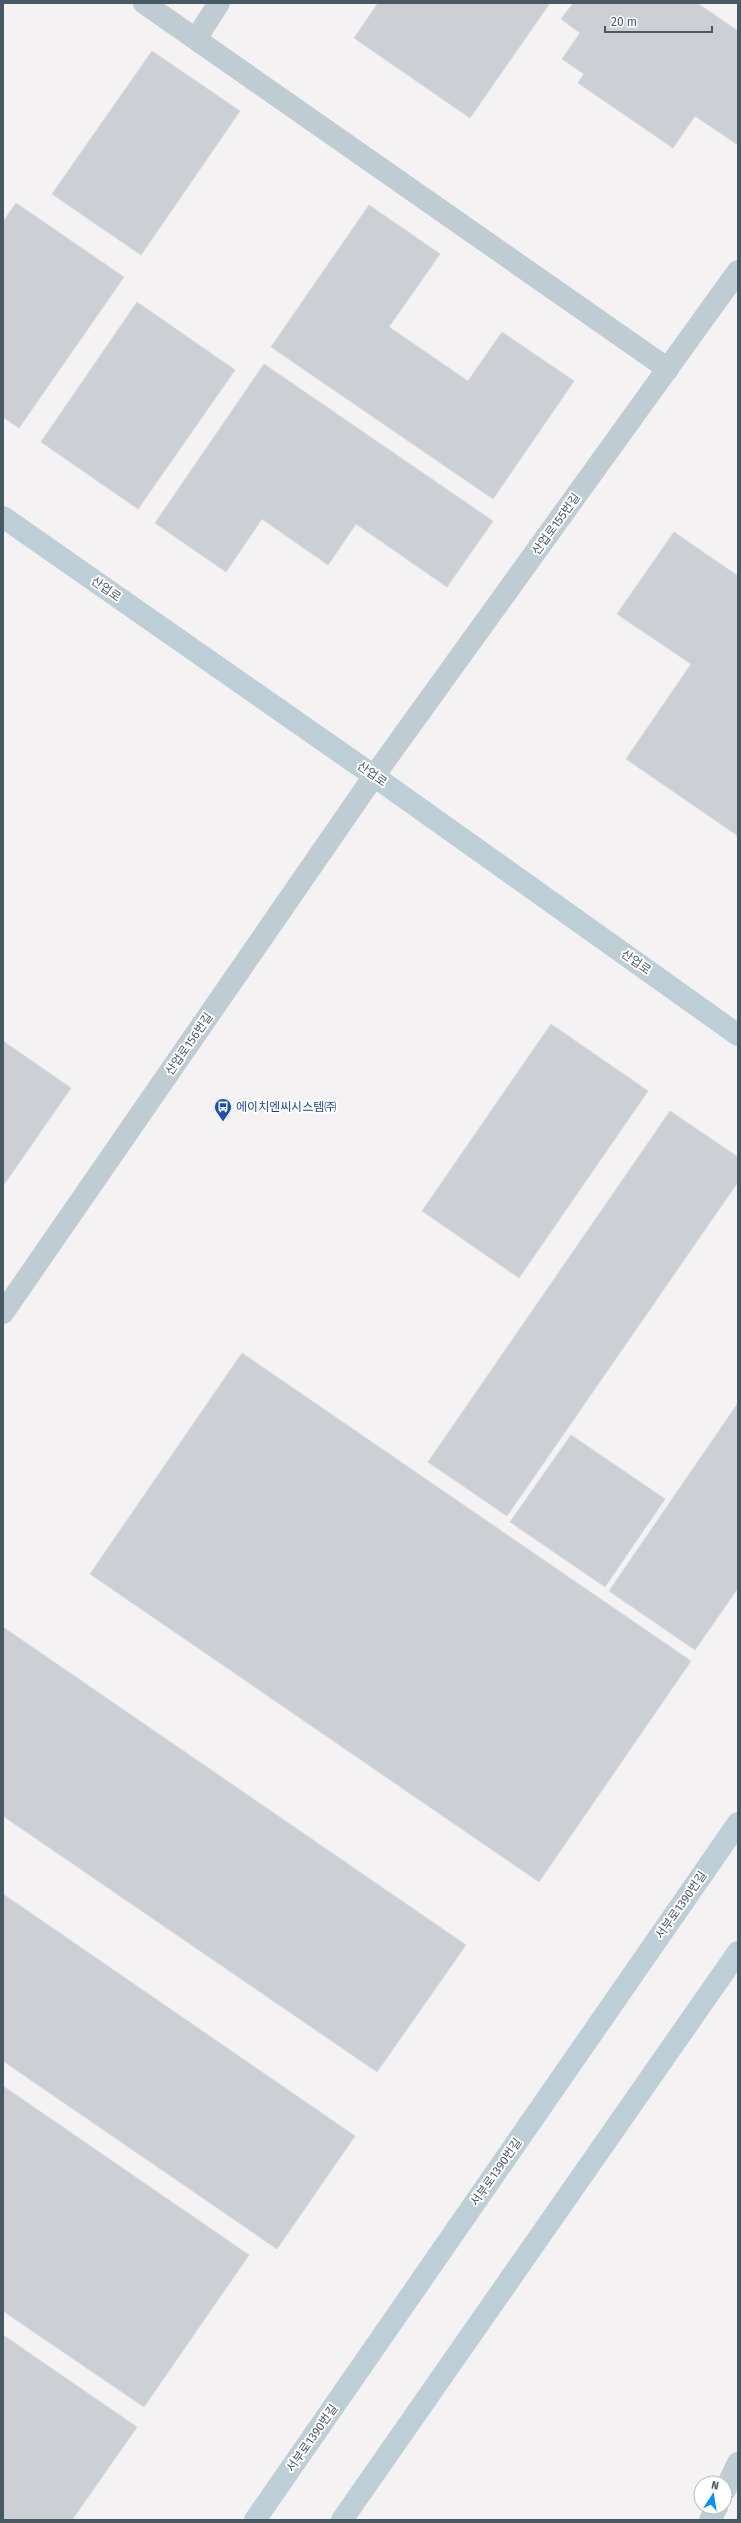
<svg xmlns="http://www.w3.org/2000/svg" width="741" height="2523" viewBox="0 0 741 2523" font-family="'Fira Sans','Noto Sans KR',sans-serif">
<rect width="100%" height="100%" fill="#f4f2f2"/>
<g fill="#ccd0d5" stroke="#d6d9de">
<path d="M378,3H550L470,118L354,38Z"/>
<path d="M573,3H697L738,31V145L695,116L673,148L578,83L584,74L562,59L580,33L561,19Z"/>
<path d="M152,51L240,111L141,255L52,194Z"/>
<path d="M16,203L124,277L19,428L3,417V222Z"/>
<path d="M369,205L440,254L389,327L468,381L502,332L574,381L493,499L271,347Z"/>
<path d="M137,302L235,370L138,509L41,442Z"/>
<path d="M264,364L493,521L447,587L356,524L328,565L262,519L226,572L155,523Z"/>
<path d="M674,532L738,576V836L626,759L691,664L617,614Z"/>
<path d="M551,1024L648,1091L519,1278L422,1211Z"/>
<path d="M3,1041L71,1088L3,1186Z"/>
<path d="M670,1111L738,1157V1182L507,1516L428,1462Z"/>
<path d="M242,1353L691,1661L539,1882L90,1574Z"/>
<path d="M738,1403V1588L695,1650L609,1591Z"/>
<path d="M571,1435L665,1499L605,1587L510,1522Z"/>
<path d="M3,1627L466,1945L377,2072L3,1816Z"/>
<path d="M3,1894L355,2136L277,2249L3,2061Z"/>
<path d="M3,2086L249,2255L144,2407L3,2311Z"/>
<path d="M3,2335L137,2427L72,2520H3Z"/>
</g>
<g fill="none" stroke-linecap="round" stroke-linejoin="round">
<g stroke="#bfccd3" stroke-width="22">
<path d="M144,3L668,369"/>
<path d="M196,39L219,3"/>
<path d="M3,1313L374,776L738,271"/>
<path d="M725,2490L738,2463"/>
<path d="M710,2520L717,2507"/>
</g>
<g stroke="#beced7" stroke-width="22">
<path d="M3,517L374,776L738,1035"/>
<path d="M255,2520L738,1823"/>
<path d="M342,2520L738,1952"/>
</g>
</g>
<defs>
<symbol id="bus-pin" viewBox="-11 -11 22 30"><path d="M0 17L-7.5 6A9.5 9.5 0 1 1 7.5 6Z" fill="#1a4fb4" stroke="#fff"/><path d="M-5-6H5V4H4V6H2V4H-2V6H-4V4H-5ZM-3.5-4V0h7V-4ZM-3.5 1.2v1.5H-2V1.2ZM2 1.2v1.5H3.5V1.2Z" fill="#fff"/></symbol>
</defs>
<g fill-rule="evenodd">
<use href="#bus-pin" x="213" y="1097" width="20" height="27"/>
</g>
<g text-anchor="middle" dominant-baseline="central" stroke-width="4" stroke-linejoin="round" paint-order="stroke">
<g font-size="12" fill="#475962" stroke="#fff">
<text transform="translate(556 524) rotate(-54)">산업로155번길</text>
<text transform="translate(106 589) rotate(35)">산업로</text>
<text transform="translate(372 774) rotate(35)">산업로</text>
<text transform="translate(636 962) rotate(35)">산업로</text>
<text transform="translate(189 1044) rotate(-55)">산업로156번길</text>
<text transform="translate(681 1905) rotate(-55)">서부로1390번길</text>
<text transform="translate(496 2172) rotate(-55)">서부로1390번길</text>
<text transform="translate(312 2438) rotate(-55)">서부로1390번길</text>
</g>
<g font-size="12" fill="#164399" stroke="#fff" text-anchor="start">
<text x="236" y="1107">에이치엔씨시스템㈜</text>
</g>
</g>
<rect width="741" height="2523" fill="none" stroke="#475962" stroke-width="8"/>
<g transform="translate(713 2495) rotate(12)"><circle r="19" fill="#ffffff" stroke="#b5bdc0"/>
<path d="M0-3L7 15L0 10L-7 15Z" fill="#0891f9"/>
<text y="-6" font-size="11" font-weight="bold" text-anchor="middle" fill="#475962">N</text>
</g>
<path d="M605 26v6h107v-6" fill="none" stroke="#475962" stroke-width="2"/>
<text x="611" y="26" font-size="12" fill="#475962" stroke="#ffffff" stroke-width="3" paint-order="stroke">20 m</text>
</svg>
